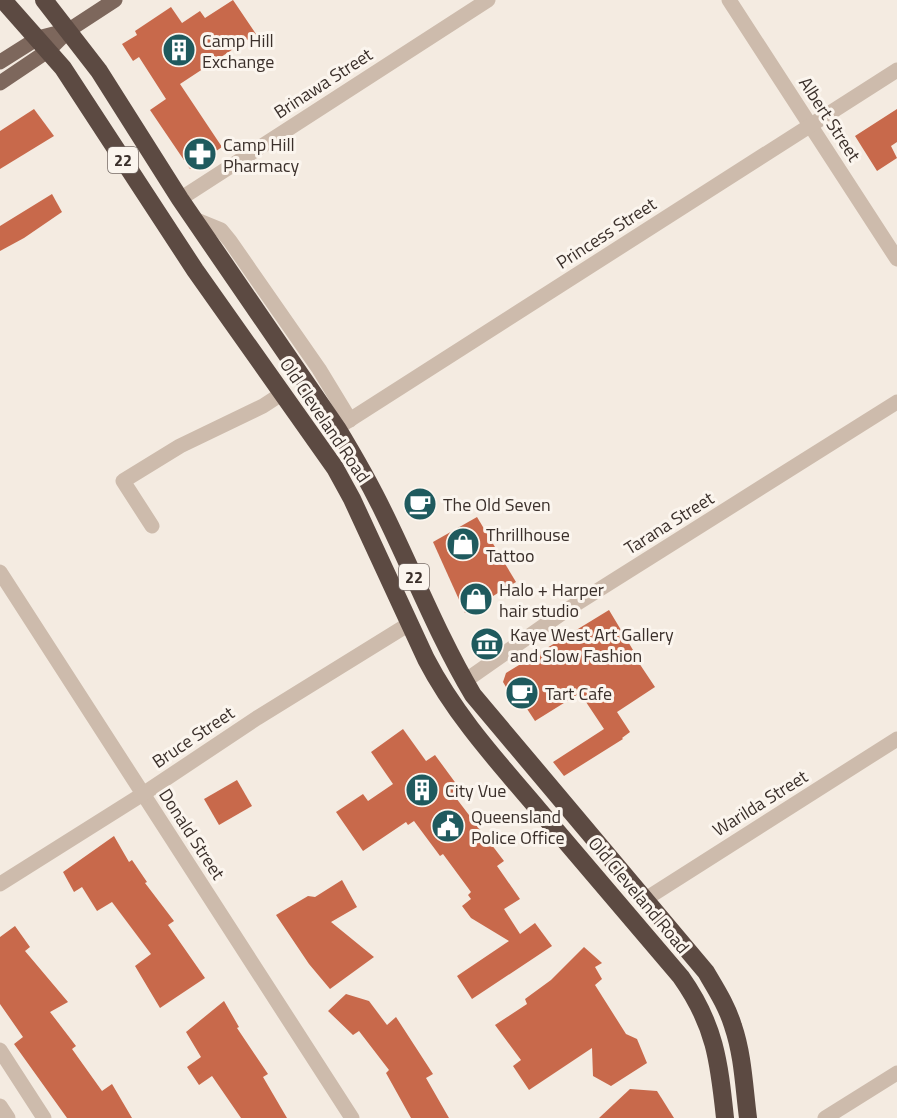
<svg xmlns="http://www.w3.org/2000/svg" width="897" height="1118" viewBox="0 0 897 1118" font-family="'Titillium Web',sans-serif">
<rect width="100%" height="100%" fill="#f4ebe1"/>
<g fill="#c8694b">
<path d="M233,0L256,34L180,84L222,147L190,169L150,110L166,99L139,57L133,61L122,44L137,35L135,31L171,7L182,23L200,11L205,18Z"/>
<path d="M34,109L54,136L0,169V131Z"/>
<path d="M897,109V142L891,146L897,158L877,171L855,136Z"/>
<path d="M52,194L62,212L24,238L0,251V226Z"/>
<path d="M477,517L516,582L465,613L433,542Z"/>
<path d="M609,610L633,650L631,651L655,687L617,712L630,732L622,738L623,739L564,776L553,762L604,729L580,693L535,721L514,689L509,692L503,682L506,673Z"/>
<path d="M403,729L426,761L435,755L460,789L453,794L504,861L497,866L520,899L504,909L520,934L535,923L552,946L472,999L457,976L509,941L471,918L462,906L471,899L468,895L471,892L443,854L440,856L414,821L408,825L406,822L363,851L336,812L363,794L368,801L393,784L371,752Z"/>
<path d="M237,780L252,806L219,825L204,799Z"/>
<path d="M114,836L129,862L132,860L147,882L145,883L174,921L168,925L205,978L160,1008L135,966L151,954L112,902L97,911L82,887L74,892L63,872Z"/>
<path d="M342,880L357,907L331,922L374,957L330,989L309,964L276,915L308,896L315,897Z"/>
<path d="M15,926L30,947L25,951L68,1002L50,1012L76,1046L72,1049L102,1091L112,1084L132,1118H67L14,1044L23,1037L0,1004V937Z"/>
<path d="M584,947L602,963L595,967L602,979L595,985L626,1034L637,1039L647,1063L611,1086L593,1076L592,1048L529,1090L513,1066L521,1060L495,1025L527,1004L525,999L551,980Z"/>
<path d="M346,994L369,1001L387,1025L396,1017L433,1074L426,1078L449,1118H411L386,1073L389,1070L359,1031L353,1035L328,1011Z"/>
<path d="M224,1001L239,1027L237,1028L268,1074L263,1077L287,1118H241L212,1076L199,1085L187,1067L201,1057L186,1032Z"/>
<path d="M630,1089L657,1091L674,1118H599Z"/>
</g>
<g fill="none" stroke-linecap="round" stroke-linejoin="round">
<g stroke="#cdbbac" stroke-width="15">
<path d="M729,0L897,259"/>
<path d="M180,199L488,0"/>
<path d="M194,219L221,230L230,241L319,369L350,420"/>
<path d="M337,428L897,70"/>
<path d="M152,526L123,481L180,446L263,406L283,393"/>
<path d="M0,572L352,1118"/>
<path d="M465,681L565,611L897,402"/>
<path d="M0,884L143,794L257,718L409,624"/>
<path d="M644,900L897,739"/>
<path d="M0,1050L44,1118"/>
<path d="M0,1106L8,1118"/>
<path d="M825,1118L897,1073"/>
</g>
<g stroke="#7d675c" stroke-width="15">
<path d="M0,62L38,38L69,30"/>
<path d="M0,83L49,50L69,30L115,0"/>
</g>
<g stroke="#5c4a42" stroke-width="18">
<path d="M3,0L63,68L195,270L335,468L352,499L426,659C455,715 498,762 538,809C586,865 634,921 681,977C715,1025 719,1061 725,1118"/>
<path d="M44,0L99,71L180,199L337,428C354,456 370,484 384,513C414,574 438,636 473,695L706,972C716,989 727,1006 733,1026C743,1055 744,1087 748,1118"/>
</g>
</g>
<defs>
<symbol id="building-disc" viewBox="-11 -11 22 22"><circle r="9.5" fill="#1f5a5e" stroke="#fbf5ee"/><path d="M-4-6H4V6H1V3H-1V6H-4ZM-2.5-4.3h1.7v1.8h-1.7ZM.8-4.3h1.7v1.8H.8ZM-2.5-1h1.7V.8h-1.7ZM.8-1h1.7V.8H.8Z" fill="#fff"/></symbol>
<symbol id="pharmacy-disc" viewBox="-11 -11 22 22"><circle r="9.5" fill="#1f5a5e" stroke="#fbf5ee"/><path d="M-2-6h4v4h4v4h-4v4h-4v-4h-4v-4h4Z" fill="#fff"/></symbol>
<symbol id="cafe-disc" viewBox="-11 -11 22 22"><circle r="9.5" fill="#1f5a5e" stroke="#fbf5ee"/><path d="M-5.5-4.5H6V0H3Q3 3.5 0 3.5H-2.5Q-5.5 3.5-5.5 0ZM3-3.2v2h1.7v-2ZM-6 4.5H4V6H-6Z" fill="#fff"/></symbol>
<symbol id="shop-disc" viewBox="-11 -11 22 22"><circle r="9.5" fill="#1f5a5e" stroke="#fbf5ee"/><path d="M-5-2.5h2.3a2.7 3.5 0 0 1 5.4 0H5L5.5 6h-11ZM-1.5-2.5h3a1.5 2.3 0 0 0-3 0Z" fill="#fff"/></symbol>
<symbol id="museum-disc" viewBox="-11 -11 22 22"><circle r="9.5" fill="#1f5a5e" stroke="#fbf5ee"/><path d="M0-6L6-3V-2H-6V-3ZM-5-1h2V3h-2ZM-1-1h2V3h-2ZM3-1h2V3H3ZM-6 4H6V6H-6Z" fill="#fff"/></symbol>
<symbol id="civic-disc" viewBox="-11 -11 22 22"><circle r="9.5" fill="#1f5a5e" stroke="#fbf5ee"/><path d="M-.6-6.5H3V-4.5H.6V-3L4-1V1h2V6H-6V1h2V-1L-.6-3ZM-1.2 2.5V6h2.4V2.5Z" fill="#fff"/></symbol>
</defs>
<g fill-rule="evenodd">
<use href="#building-disc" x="160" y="31" width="38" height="38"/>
<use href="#pharmacy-disc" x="181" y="135" width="38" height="38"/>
<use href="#cafe-disc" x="401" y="485" width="38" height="38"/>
<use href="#shop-disc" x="444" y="525" width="38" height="38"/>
<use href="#shop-disc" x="457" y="580" width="38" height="38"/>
<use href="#museum-disc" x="468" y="625" width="38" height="38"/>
<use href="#cafe-disc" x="503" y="674" width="38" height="38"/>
<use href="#building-disc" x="403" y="771" width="38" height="38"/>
<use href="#civic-disc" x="429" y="807" width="38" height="38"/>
</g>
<g text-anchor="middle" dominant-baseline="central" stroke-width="6" stroke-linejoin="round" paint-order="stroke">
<g fill="#fbf5ee" stroke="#756b66" stroke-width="1.5">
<rect x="108" y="147" width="30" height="26" rx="4.5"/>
<rect x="399" y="564" width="30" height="26" rx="4.5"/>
</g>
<g font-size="16" font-weight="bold" fill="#3b302b">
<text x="123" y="160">22</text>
<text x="414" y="577">22</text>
</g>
<g font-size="18" fill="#3b302b" stroke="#fbf5ee" text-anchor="start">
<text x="202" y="40">Camp Hill<tspan x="202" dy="21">Exchange</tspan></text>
<text x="223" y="144">Camp Hill<tspan x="223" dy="21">Pharmacy</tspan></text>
<text x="443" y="504">The Old Seven</text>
<text x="486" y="534">Thrillhouse<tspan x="486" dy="21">Tattoo</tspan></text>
<text x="499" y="589">Halo + Harper<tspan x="499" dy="21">hair studio</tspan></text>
<text x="510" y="634">Kaye West Art Gallery<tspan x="510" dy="21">and Slow Fashion</tspan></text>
<text x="545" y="693">Tart Cafe</text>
<text x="445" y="790">City Vue</text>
<text x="471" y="816">Queensland<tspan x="471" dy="21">Police Office</tspan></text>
</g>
<g font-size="18" fill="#3b302b" stroke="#fbf5ee">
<text transform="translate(323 83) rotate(-33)">Brinawa Street</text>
<text transform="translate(830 119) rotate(57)">Albert Street</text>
<text transform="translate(606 233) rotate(-33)">Princess Street</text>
<text transform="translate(325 420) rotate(56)">Old Cleveland Road</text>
<text transform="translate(669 523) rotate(-32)">Tarana Street</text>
<text transform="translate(193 737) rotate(-34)">Bruce Street</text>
<text transform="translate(760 803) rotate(-32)">Warilda Street</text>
<text transform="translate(192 834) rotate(57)">Donald Street</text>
<text transform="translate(639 895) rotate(50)">Old Cleveland Road</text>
</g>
</g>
</svg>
